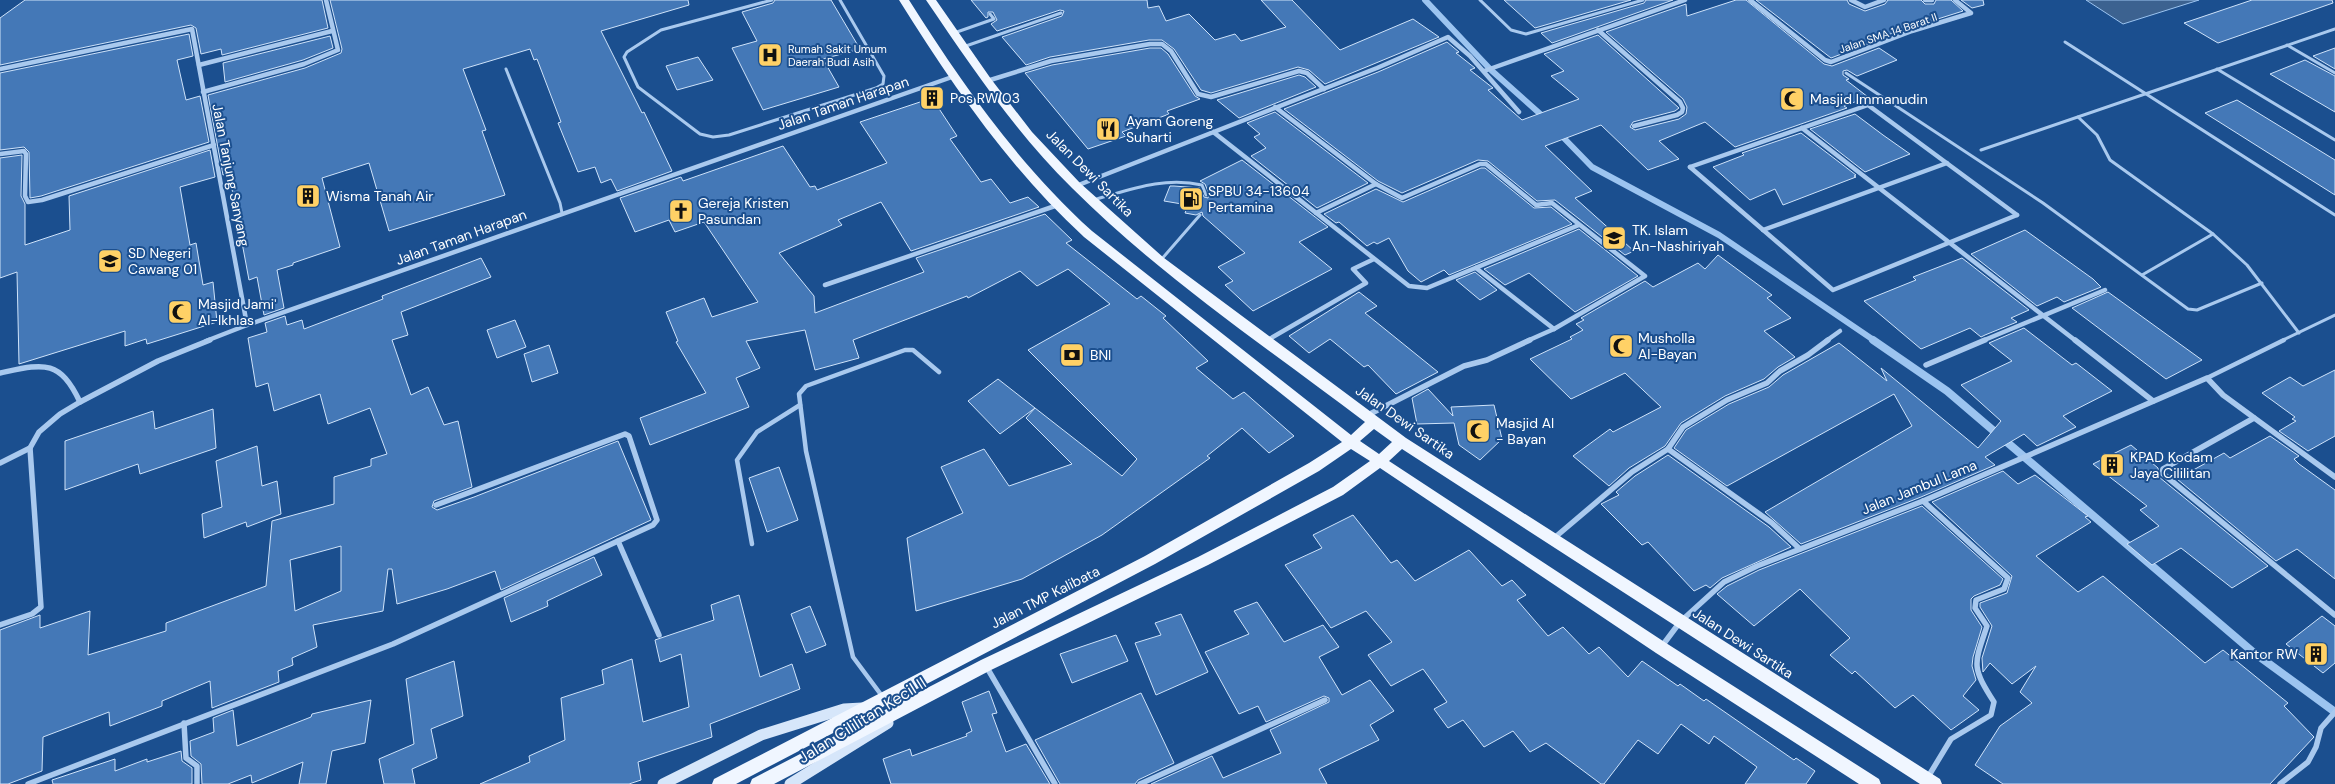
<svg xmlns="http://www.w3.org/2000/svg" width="2335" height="784" viewBox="0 0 2335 784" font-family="'DM Sans',sans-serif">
<rect width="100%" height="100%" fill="#1b4f8f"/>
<path fill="#3c6290" stroke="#9cc4f0" d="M2086,0H2199L2123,24Z"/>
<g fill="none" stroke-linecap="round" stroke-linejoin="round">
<g stroke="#9cc4f0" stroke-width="6">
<path d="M1425,0L1491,70L1547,120"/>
<path d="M1558,132L1592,167L1719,235L1875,341"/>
</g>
<path stroke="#9cc4f0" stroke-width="8" d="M1873,340L1947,391L2253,652L2335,712"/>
</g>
<g fill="#4478b7" stroke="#cfe3fa" fill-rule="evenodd">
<path d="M25,0H322L328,28L222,55L221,49L201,54L196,28L191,25L0,65V18Z"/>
<path d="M330,0H688L689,5L601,31L642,113L644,112L672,171L617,191L611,179L601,183L595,167L578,172L558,123L561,122L537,59L534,60L530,49L463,69L486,130L482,131L505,195L389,231L369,163L322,178L340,247L293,263V265L277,270L284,308L264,315L257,277L249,280L229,173L223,175L208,95L305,68L341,53L342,49Z"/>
<path d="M775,0H831L860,49L823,59L839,87L763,110L732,48L757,41L742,12L773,3Z"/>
<path d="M971,0H1147L1148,8L1159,6L1166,21L1189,14L1215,40L1235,34L1241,41L1286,27L1261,0H1292L1340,50L1413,19L1439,37L1325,84L1309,70L1298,67L1211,93L1201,90L1174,49L1162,40H1149L1050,57L1026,65L1002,37L1062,16L1064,11L1060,10L997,31L991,24L997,20L993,12H988V17L986,18Z"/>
<path d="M1504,0H1631L1535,28Z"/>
<path d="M1646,0H1673L1552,43L1541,33L1644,3Z"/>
<path d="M1736,0H1746L1824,64L1832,66L1879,48L1897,60L1857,76L1847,70L1843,71V75L1849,79L1846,80L1868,97L1844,106L1847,108L1735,147L1705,122L1659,141L1679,159L1648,170L1601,125L1545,146L1592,191L1575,198L1634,251L1625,255L1555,200L1537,201L1488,161L1478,160L1402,193L1378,181L1284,109L1378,72L1447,42L1459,52L1456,53L1475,68L1470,70L1493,88L1488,90L1522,120L1579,99L1551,76L1564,71L1544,54L1598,35L1679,108L1675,111L1633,122L1630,127L1635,130L1679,119L1686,114L1687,107L1683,99L1606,32L1686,4L1687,16Z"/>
<path d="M1756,0H1847L1849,4L1865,11L1885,4L1888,0H1921L1925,4H1934L1936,0H1951L1963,11L1868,41L1870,43L1831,58Z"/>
<path d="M1961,0H1983L1984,5L1972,8Z"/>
<path d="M2252,0H2332L2333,3L2218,43L2184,23Z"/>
<path d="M189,34L193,56L177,60L186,100L200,96L209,142L41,196L30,198L29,152L24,147L0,150V73Z"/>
<path d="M330,36L333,48L303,60L225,82L223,63Z"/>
<path d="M1150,48H1161L1168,54L1195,96L1200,99L1167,111L1169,114L1122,132L1126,136L1088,149L1025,73L1052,65Z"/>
<path d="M2335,48V69L2313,56Z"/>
<path d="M698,57L713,80L677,90L666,66Z"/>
<path d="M2305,60L2335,76V112L2270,74Z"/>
<path d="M1299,75L1305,77L1316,87L1239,118L1217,100Z"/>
<path d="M932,98L957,136L950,139L981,182L991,179L1010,203L1028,197L1039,207L911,251L881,202L838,220L842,225L779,253L814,296L815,313L924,272L916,258L1045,214L1072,240L1066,243L1137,299L1141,296L1166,316L1163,318L1208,361L1196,368L1233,399L1244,392L1294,436L1269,453L1242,428L1207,456L1210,458L1102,535L1022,579L916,611L907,538L963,513L941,467L984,449L1009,486L1072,464L1026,418L1035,408L1122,476L1137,459L1028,350L1110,304L1068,269L1037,286L1020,271L968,298L967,296L853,340L859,358L815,370L805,330L746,341L760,368L736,378L749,407L650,445L640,418L706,393L676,342L678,341L666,312L704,298L712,317L758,302L704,222L675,232L669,220L635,232L620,198L681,177L683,181L783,146L810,187L815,186L817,190L887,163L860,122Z"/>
<path d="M2237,100L2335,160V195L2205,113Z"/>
<path d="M1275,112L1368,183L1317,208L1251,156L1266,148L1254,137L1260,134L1247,123Z"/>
<path d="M1855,114L1883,135L1910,154L1865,172L1810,129Z"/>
<path d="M1801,133L1856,175L1854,176L1856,177L1783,205L1775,189L1750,200L1713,167L1744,155L1742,153Z"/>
<path d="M210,150L215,177L180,187L190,245L196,243L203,285L213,282L217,322L147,344L146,339L125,346V331L19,364L17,272L0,278V158L22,155L21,196L25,204V245L70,230L69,196Z"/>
<path d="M1242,160L1328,227L1299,242L1332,269L1253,311L1225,285L1233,281L1218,267L1245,253L1203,216L1202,212L1196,215L1185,213L1188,205L1164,201L1170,186H1174L1200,188L1204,197L1208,198L1209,194L1205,184L1200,181Z"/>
<path d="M1481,168H1485L1534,208L1551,207L1572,224L1449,275L1444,270L1421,282L1408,271L1389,238L1377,244L1374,242L1367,246L1339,222L1336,223L1324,214L1376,189L1403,202Z"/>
<path d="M1579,229L1638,276L1575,312L1529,273L1505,285L1484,269Z"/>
<path d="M2025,230L2093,279L2101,287L2064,302L2057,297L2037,306L1971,254Z"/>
<path d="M1718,255L1772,295L1767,298L1791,318L1764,331L1795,357L1778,367L1764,379L1725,396L1681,423L1665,446L1629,468L1609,486L1573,456L1610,429L1613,432L1661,407L1625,373L1571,399L1530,359L1572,339L1570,337L1583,330L1576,324L1584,320L1581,318L1645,281L1653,287L1698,263L1705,269Z"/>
<path d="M481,258L491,277L401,312L408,335L392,340L411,395L428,387L444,425L458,421L472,487L434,501L432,507L437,510L474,497L618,441L651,520L501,590L495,571L447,589L397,604L392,569H388L383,611L313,625L317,647L292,658L293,665L278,671L279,682L212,708L210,681L162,701V706L110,726L109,712L43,737L42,771L8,784H0V630L40,615V628L90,611L88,655L166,631V623L266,586L272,521L334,504V477L371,466V459L387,454L370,408L328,424L320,394L274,411L268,383L256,387L248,338L267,332L265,323L285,316L287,325L302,320L304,329L383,299L382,296ZM341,546V591L295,611L290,560Z"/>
<path d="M1962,258L2029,310L2011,318L2017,322L1985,335L1981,337L1970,328L1921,349L1864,301L1916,280L1913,277Z"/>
<path d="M1475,272L1497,290L1480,300L1456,280Z"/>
<path d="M1359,292L1377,306L1365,313L1438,372L1396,394L1368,365L1364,367L1330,339L1309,353L1289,336Z"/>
<path d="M2108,292L2184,347L2202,360L2166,379L2072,308Z"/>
<path d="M515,320L526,347L497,358L487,330Z"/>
<path d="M2024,328L2072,365L2076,363L2112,391L2063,416L2076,427L2037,446L2024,434L1985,457L1995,465L1921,497L1801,544L1765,512L1912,426L1894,394L1727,486L1674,448L1686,430L1729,404L1769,387L1783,375L1839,343L1887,381L1881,368L1978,448L2001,421L1961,385L2012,361L1989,343Z"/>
<path d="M549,345L558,373L532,382L524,354Z"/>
<path d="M2335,370V436L2308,451L2279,431L2296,421L2292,419L2295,417L2262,393L2290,377L2303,386Z"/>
<path d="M998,379L1035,408L1000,434L968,401Z"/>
<path d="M1428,389L1453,416L1451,407L1494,405L1502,439L1480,460L1459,445L1454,423L1417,424L1412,398Z"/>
<path d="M213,409L216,448L140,474L138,464L65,490V441L153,411L155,429Z"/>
<path d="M2270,436L2299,456L2294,459L2299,464L2335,490V579L2297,549L2276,561L2177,479L2224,453L2230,458Z"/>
<path d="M2131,445L2158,468L2159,477L2268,566L2232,588L2181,548L2152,565L2127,544L2159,526L2140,510L2147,506L2093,464Z"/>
<path d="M257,446L262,486L277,481L281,514L247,527L246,522L204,538L202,514L222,507L216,461Z"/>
<path d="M1668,455L1769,527L1791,547L1722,578L1710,588L1706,585L1694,591L1648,542L1642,545L1601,504L1619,495L1616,492L1635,476Z"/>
<path d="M779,467L798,520L767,532L749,478Z"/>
<path d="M2003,471L2018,484L2035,475L2088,516L2085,517L2091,522L2036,556L2078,592L2103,576L2205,663L2223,650L2288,703L2284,706L2314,737L2270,784H2003L1975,765L2000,726L2032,703L2020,692L2036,666L2012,684L1990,663L1983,672L1982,658L1992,626L1980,607V603L2007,593L2012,576L1932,502Z"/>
<path d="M1922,506L2003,579L2000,585L1974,596L1971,599V610L1982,627L1973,657L1972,666L1976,680L1963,696L1979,710L1951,730L1913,695L1895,708L1855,671L1852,674L1830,655L1850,638L1800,589L1754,626L1717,594L1727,586L1759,570Z"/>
<path d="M1353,515L1391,563L1397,560L1415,581L1469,550L1502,586L1512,580L1526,595L1517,600L1548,636L1563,627L1589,654L1599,647L1628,677L1642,661L1678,686L1680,684L1704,701L1706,699L1794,760L1796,758L1815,771L1806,784H1745L1757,767L1714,736L1709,744L1681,724L1658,754L1638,740L1604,784H1601L1546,743L1530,752L1513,731L1484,747L1463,720L1448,728L1434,709L1447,702L1423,669L1391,686L1368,655L1392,642L1366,611L1331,628L1285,565L1322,548L1313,535Z"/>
<path d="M594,557L602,575L547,601L548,606L511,622L504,598Z"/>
<path d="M739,595L760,677L792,664L800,689L710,724L712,737L638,762L641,780L629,784H480L530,762L529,756L565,740L561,698L604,684L602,670L632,659L643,722L689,707L681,654L660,662L655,640L714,620L711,605Z"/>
<path d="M1257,602L1284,642L1323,625L1339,647L1319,657L1342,695L1370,680L1394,711L1370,725L1379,740L1319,769L1327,784H1151L1212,756L1223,778L1281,753L1270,730L1329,702V698L1324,696L1266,722L1258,706L1239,714L1205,652L1249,634L1234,611Z"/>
<path d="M810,606L826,645L806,653L791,614Z"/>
<path d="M1181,614L1208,672L1156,695L1135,643L1161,635L1155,623Z"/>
<path d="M2322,616L2335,626V663L2323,673L2286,644Z"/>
<path d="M1116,635L1128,661L1072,683L1060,654Z"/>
<path d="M454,661L463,716L431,729L437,758L412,769L415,784H384L379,759L414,744L406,679Z"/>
<path d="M989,691L997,713L992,714L1006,752L1026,744L1050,784H891L883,759L910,749L912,756L967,736L966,734L972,731L962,702Z"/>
<path d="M1141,693L1174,763L1138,780L1135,784H1060L1035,740Z"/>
<path d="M371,700L365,743L332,751L326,784H299L303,762L252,783L251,775L228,784H202L201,764L191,756L190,741L214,732L213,718L233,710L237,746L311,717L312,714Z"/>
<path d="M181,751L182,761L192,768V784H53L52,780L115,759V771L147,759V762Z"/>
</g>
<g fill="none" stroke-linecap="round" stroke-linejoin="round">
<g stroke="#a9c9ee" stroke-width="3">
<path d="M772,0L661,30L627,52L624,57L638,87L700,134L713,137L729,135L876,88L883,84L884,76L840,0"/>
<path d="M1480,0L1511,30L1526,34L1643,0"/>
<path d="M954,33L994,19L990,14"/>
<path d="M2065,42L2335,215"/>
<path d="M2287,45L2335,73"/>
<path d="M963,47L1061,13"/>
<path d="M506,69L560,203L562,213"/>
<path d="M2217,69L2335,140"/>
<path d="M1846,73L2043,203L2188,309L2197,310L2262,283"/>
<path d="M2078,117L2097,135L2110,160L2213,234L2247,265L2299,333"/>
<path d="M1981,150L2335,29"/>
<path d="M1093,200C1129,190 1164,176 1202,185L1206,195"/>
<path d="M1160,261L1200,215"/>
<path d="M2142,275L2213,234"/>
<path d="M2281,341L2335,315"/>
</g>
<g stroke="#a9c9ee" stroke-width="4.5">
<path d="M2207,378L2284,340"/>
<path d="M752,544L737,460L757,432L800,405"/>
<path d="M882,696L853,657L806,451L799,394L806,386L905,350H913L939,372"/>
</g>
<g stroke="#a9c9ee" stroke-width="4.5">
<path d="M1750,0L1825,60L1831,62L1912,31L1971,13L1955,0"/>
<path d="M1851,0L1865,7L1884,0"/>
<path d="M1925,0H1932"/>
<path d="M1598,30L1680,102L1683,108L1682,112L1677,115L1634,126"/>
<path d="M199,65L332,31"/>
<path d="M0,69L192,29L247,325"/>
<path d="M1484,71L1685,0"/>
<path d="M987,81L1051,61L1150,44H1162L1171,51L1198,94L1211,97L1299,71L1307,73L1324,89"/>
<path d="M203,92L304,64L338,50L326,0"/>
<path d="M1275,107L1376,184L1402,198L1480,164H1486L1536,205L1552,203L1645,276L1554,329L1527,341"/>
<path d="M1802,128L2076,341"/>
<path d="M1212,131L1409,286L1427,288L1579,225"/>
<path d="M0,154L24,151L26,154L25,196L28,202L42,200L214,145"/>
<path d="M1690,167L1833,290L2017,215"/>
<path d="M1690,167L1868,105L2017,215"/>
<path d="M1076,186L1377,68L1448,37L1470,56L1519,112"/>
<path d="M1316,213L1376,184"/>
<path d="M1763,230L1947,163"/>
<path d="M1476,268L1554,329"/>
<path d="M825,285L1055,206"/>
<path d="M206,341L247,325L952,77"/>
<path d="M1266,341L1366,283L1353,269L1374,259"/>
<path d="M1826,341L1840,331"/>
<path d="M1982,341L2105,290"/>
</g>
<g stroke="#a9c9ee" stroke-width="5.5">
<path d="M2075,340L2153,401"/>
<path d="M1926,365L1985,340"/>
<path d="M0,373C43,364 59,358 80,402"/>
<path d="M1366,416L1464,366L1487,360L1530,340"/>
<path d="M2254,418L2163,469L2162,473L2335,615"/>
<path d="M1668,449L1772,523L1800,549"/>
<path d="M0,463L30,448L39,432L60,414L80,402L158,361L210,340"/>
<path d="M1923,501L2008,578L2004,589L1976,600L1975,608L1987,626C1974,665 1971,666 1994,702L1991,715L1951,739L1928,777"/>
<path d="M1553,539L1632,472L1668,449L1683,427L1727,400L1767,383L1780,371L1808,355L1828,340"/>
<path d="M618,541L659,635"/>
<path d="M0,625L32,614L41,607L30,448"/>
<path d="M1662,646L1680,622L1724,582L1757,566L1923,501L2207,378L2223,395L2335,477"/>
<path d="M986,666L1055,784"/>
<path d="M184,723L186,758L197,766V784"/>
<path d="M28,784L393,644L653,525L657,520L629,436L625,434L436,505"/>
<path d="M1140,784L1325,700"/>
<path d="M2280,784L2308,762L2316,747L2321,728L2335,712"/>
</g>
<g stroke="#d6e6fa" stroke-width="11">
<path d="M663,784L761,735L844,709L862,708"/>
<path d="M790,784L888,723"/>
</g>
<path fill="#f0f6ff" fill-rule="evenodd" d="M899,0H909C962,84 1018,164 1092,231L1351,435L1365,422C1266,347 1160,276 1072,188C1015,132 971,66 926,0H936L991,79L1032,132L1080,183L1164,258L1406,438L1940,779L1942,784H1920L1402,449L1389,461L1666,643L1879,779L1881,784H1859L1656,653L1380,468L1343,495L1208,565L991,670L774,784H750L752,779L981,660L1198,557L1333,487L1370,461L1351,449L1319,471L1155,564L736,784H712L714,779L1145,556L1309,463L1342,442L1084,237C1009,168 953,86 899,0ZM1374,429L1392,442L1379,454L1360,441Z"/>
</g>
<defs>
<symbol id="hospital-square" viewBox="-11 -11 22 22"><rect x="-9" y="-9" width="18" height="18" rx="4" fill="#ffd166" stroke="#1b4f8f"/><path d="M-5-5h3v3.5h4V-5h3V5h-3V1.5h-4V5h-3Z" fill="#111"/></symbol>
<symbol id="building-square" viewBox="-11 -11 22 22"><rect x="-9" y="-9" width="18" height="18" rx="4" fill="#ffd166" stroke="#1b4f8f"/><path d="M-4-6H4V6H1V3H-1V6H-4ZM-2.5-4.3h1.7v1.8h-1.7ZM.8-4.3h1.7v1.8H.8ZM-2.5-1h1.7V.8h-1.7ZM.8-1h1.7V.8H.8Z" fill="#111"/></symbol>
<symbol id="mosque-square" viewBox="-11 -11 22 22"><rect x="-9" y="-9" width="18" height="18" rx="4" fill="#ffd166" stroke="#1b4f8f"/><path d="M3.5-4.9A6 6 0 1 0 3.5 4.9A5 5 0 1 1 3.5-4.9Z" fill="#111"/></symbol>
<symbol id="restaurant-square" viewBox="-11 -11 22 22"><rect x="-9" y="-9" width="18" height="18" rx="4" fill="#ffd166" stroke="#1b4f8f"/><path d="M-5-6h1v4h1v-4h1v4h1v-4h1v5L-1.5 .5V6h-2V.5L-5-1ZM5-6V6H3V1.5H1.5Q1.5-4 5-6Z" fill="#111"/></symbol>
<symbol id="fuel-square" viewBox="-11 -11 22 22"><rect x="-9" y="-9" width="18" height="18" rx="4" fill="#ffd166" stroke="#1b4f8f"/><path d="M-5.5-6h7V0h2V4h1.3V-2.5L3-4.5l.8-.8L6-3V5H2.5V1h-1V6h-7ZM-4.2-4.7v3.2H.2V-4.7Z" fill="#111"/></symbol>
<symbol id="church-square" viewBox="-11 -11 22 22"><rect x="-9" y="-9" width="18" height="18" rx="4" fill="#ffd166" stroke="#1b4f8f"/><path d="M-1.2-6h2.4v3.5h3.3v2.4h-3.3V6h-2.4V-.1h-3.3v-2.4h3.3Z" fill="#111"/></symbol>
<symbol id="school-square" viewBox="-11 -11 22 22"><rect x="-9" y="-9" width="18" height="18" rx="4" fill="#ffd166" stroke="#1b4f8f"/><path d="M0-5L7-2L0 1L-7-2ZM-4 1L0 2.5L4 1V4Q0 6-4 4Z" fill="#111"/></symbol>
<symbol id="bank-square" viewBox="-11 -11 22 22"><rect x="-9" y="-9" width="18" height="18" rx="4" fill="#ffd166" stroke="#1b4f8f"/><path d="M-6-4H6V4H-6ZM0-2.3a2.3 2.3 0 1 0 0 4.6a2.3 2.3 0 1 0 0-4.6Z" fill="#111"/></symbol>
</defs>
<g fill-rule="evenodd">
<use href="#hospital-square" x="756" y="41" width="28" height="28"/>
<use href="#building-square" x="918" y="84" width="28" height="28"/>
<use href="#mosque-square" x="1778" y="85" width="28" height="28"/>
<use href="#restaurant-square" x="1094" y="115" width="28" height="28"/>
<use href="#building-square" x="294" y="182" width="28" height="28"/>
<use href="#fuel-square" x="1177" y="185" width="28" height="28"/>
<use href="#church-square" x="667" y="197" width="28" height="28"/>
<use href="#school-square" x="1600" y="224" width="28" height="28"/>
<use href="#school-square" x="96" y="247" width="28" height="28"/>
<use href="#mosque-square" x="166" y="298" width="28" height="28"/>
<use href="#mosque-square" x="1607" y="332" width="28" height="28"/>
<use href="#bank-square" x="1058" y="341" width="28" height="28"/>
<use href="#mosque-square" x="1464" y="417" width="28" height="28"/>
<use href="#building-square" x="2098" y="451" width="28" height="28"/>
<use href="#building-square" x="2302" y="640" width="28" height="28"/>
</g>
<g text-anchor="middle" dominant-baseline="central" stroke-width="4" stroke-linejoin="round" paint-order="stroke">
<g font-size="11" fill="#fff" stroke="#1b4f8f">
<text transform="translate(1888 33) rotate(-19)">Jalan SMA 14 Barat II</text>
</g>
<g font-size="11" fill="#fff" stroke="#1b4f8f" text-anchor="start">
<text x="788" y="49">Rumah Sakit Umum<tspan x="788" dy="13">Daerah Budi Asih</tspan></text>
</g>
<g font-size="14" fill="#fff" stroke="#1b4f8f" text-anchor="start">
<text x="950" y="98">Pos RW 03</text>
<text x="1810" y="99">Masjid Immanudin</text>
<text x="1126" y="121">Ayam Goreng<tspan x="1126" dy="16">Suharti</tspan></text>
<text x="1208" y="191">SPBU 34-13604<tspan x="1208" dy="16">Pertamina</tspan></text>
<text x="326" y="196">Wisma Tanah Air</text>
<text x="698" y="203">Gereja Kristen<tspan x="698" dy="16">Pasundan</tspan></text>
<text x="1632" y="230">TK. Islam<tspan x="1632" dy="16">An-Nashiriyah</tspan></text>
<text x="128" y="253">SD Negeri<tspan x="128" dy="16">Cawang 01</tspan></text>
<text x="198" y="304">Masjid Jami'<tspan x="198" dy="16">Al-Ikhlas</tspan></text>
<text x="1638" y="338">Musholla<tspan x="1638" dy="16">Al-Bayan</tspan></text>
<text x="1090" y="355">BNI</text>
<text x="1496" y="423">Masjid Al<tspan x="1496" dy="16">- Bayan</tspan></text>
<text x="2130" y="457">KPAD Kodam<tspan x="2130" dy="16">Jaya Cililitan</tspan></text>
<text x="2298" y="654" text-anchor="end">Kantor RW</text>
</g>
<g font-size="14" fill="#fff" stroke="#1b4f8f">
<text transform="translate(843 103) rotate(-19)">Jalan Taman Harapan</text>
<text transform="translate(1090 173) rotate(45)">Jalan Dewi Sartika</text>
<text transform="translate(231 175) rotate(79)">Jalan Tanjung Sanyang</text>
<text transform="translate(461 237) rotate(-20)">Jalan Taman Harapan</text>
<text transform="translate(1405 422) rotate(35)">Jalan Dewi Sartika</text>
<text transform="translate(1919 487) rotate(-22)">Jalan Jambul Lama</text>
<text transform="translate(1045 597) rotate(-27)">Jalan TMP Kalibata</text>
<text transform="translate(1743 643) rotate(33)">Jalan Dewi Sartika</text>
</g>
<g font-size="16" fill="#fff" stroke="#1b4f8f">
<text transform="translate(862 720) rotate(-32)">Jalan Cililitan Kecil II</text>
</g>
</g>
</svg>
